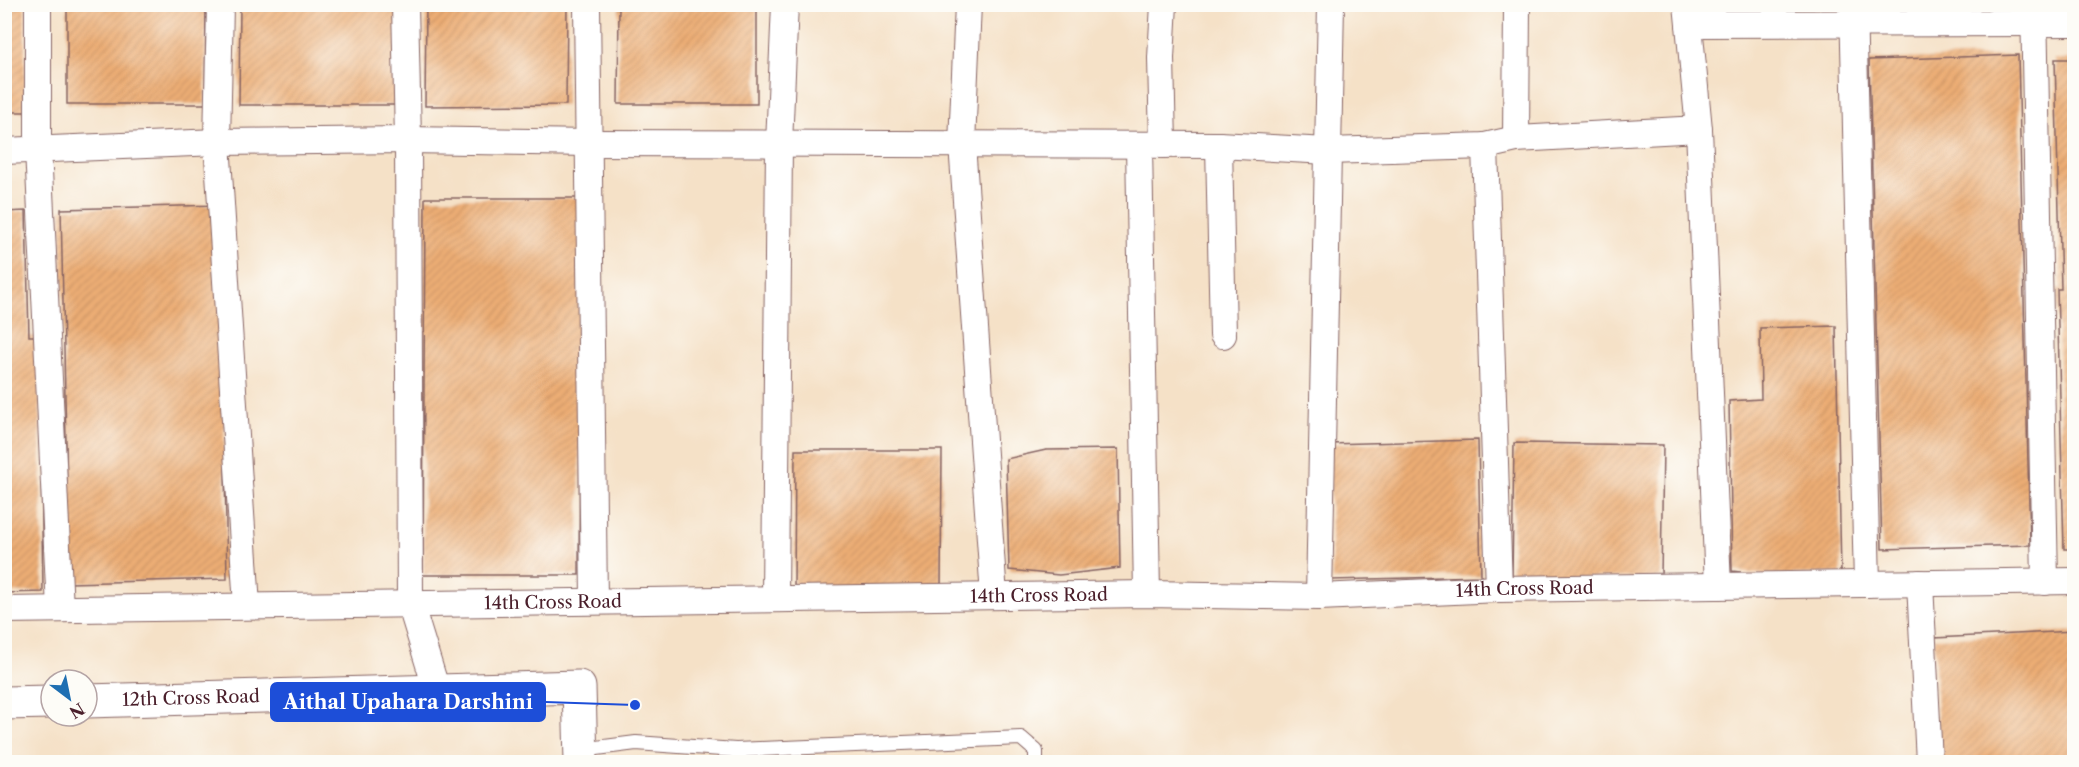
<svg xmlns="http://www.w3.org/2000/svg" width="2079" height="767" viewBox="0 0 2079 767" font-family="'Libre Caslon Text',serif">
<defs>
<pattern id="building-hatch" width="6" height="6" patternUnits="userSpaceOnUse" patternTransform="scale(1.5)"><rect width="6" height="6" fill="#ecad74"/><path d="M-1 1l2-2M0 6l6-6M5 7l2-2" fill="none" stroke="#cc9465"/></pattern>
</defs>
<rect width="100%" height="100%" fill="#fdfcf7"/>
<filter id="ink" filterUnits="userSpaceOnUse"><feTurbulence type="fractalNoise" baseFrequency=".0167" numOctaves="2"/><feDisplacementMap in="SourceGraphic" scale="12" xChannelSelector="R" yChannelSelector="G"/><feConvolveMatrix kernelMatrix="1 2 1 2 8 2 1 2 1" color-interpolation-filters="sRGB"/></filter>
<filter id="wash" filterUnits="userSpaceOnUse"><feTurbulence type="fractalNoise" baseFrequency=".008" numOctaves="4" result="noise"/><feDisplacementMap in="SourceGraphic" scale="24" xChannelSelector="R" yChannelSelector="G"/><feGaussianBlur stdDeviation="1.35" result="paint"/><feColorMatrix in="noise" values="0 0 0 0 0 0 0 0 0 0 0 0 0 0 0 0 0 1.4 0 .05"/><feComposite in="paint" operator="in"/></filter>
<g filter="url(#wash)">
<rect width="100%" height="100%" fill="#f5e1c7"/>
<g id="blocks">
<g fill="url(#building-hatch)">
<rect x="4" y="4" width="21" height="108"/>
<path d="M67,4H206L205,104H67Z"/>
<path d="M240,4H398V105H239Z"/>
<path d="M426,4H567L566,105L425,106Z"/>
<path d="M619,4H757V104H618Z"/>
<path d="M2018,55L2030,545L1882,549L1869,60Z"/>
<path d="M2055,59H2074V549H2064L2057,289H2061Z"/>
<path d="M425,198H581L579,575H423Z"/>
<path d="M220,205L227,579L69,583L61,209Z"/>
<path d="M26,211L29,336H39L43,592L4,593V212Z"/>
<path d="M1836,326L1841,573L1765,575L1732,571L1729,401L1761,399L1760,328Z"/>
<path d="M1478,440L1481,576L1332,580L1329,444Z"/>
<path d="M1514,443L1663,445L1661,578L1512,577Z"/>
<path d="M1118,449L1120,568L1059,575L1009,570L1006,459L1046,450Z"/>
<path d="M795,450H942L941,589H794Z"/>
<path d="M2074,631V762H1939L1934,638Z"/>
</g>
</g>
</g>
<g filter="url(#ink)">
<use href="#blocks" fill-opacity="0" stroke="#866362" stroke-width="1.5"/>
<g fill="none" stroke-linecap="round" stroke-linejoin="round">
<defs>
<g id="service">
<path d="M581,750L636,743L736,750L741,762"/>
<path d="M736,750L1021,738L1036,751V762"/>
</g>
<g id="minor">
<path d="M38,4V149L60,609"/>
<path d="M220,4L217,142L247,606"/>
<path d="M405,4L408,140L410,603L437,691"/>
<path d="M587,4L594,601"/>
<path d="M968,4L962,144L994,596"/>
<path d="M1687,4L1699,129L1718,586"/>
<path d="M1853,4L1867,584"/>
<path d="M2034,4L2045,582"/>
<path d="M1689,24L2074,23"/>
<path d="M1516,139L1517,4"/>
<path d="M1139,145L1147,594"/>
<path d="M1163,145L1161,58L1164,4"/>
<path d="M1219,145L1223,335"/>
<path d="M1485,146L1499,589"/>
<path d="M4,151L217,142L408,140L589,143L1219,145L1328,151L1485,146L1516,139L1699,129"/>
<path d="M1920,583L1929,762"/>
<path d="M1319,597L1331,4"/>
<path d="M775,598L779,144L785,4"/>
<path id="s1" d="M4,610L1147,594L1319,597L1499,589L2074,581"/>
</g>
<g id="tertiary">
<path id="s2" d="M87,701L579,687L581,762"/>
<path d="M4,703L51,702"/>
</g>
</defs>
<use href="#service" stroke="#866362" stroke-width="16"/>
<use href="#minor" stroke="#866362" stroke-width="28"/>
<use href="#tertiary" stroke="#866362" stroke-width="35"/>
<use href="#service" stroke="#fff" stroke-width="14"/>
<use href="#minor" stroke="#fff" stroke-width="26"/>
<use href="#tertiary" stroke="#fff" stroke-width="33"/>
</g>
</g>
<g text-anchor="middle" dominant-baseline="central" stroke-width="4.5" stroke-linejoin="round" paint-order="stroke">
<g font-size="18" fill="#4a1f2b" stroke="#fdfcf7">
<text stroke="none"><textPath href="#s1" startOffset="1521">14th Cross Road</textPath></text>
<text stroke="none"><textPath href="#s1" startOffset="1035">14th Cross Road</textPath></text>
<text stroke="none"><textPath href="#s1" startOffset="549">14th Cross Road</textPath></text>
<text stroke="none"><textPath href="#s2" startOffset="104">12th Cross Road</textPath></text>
</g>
</g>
<path fill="none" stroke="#1d4ed8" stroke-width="2" d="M635 705L545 702"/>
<circle fill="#1d4ed8" stroke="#fdfcf7" stroke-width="2" cx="635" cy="705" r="6"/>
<rect fill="#1d4ed8" stroke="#1d4ed8" stroke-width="2" x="271" y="683" width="274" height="38" rx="6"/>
<g font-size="20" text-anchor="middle" font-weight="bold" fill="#fff">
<text x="408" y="709">Aithal Upahara Darshini</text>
</g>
<rect width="2079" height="767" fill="none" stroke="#fdfcf7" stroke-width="24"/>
<g transform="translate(69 698) rotate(148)"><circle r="28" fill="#fdfcf7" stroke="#b5a4a5" stroke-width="1.5"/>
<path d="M0-4.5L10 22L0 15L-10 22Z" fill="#1f6fb2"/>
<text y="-9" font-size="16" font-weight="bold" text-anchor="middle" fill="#4a1f2b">N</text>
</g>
</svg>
